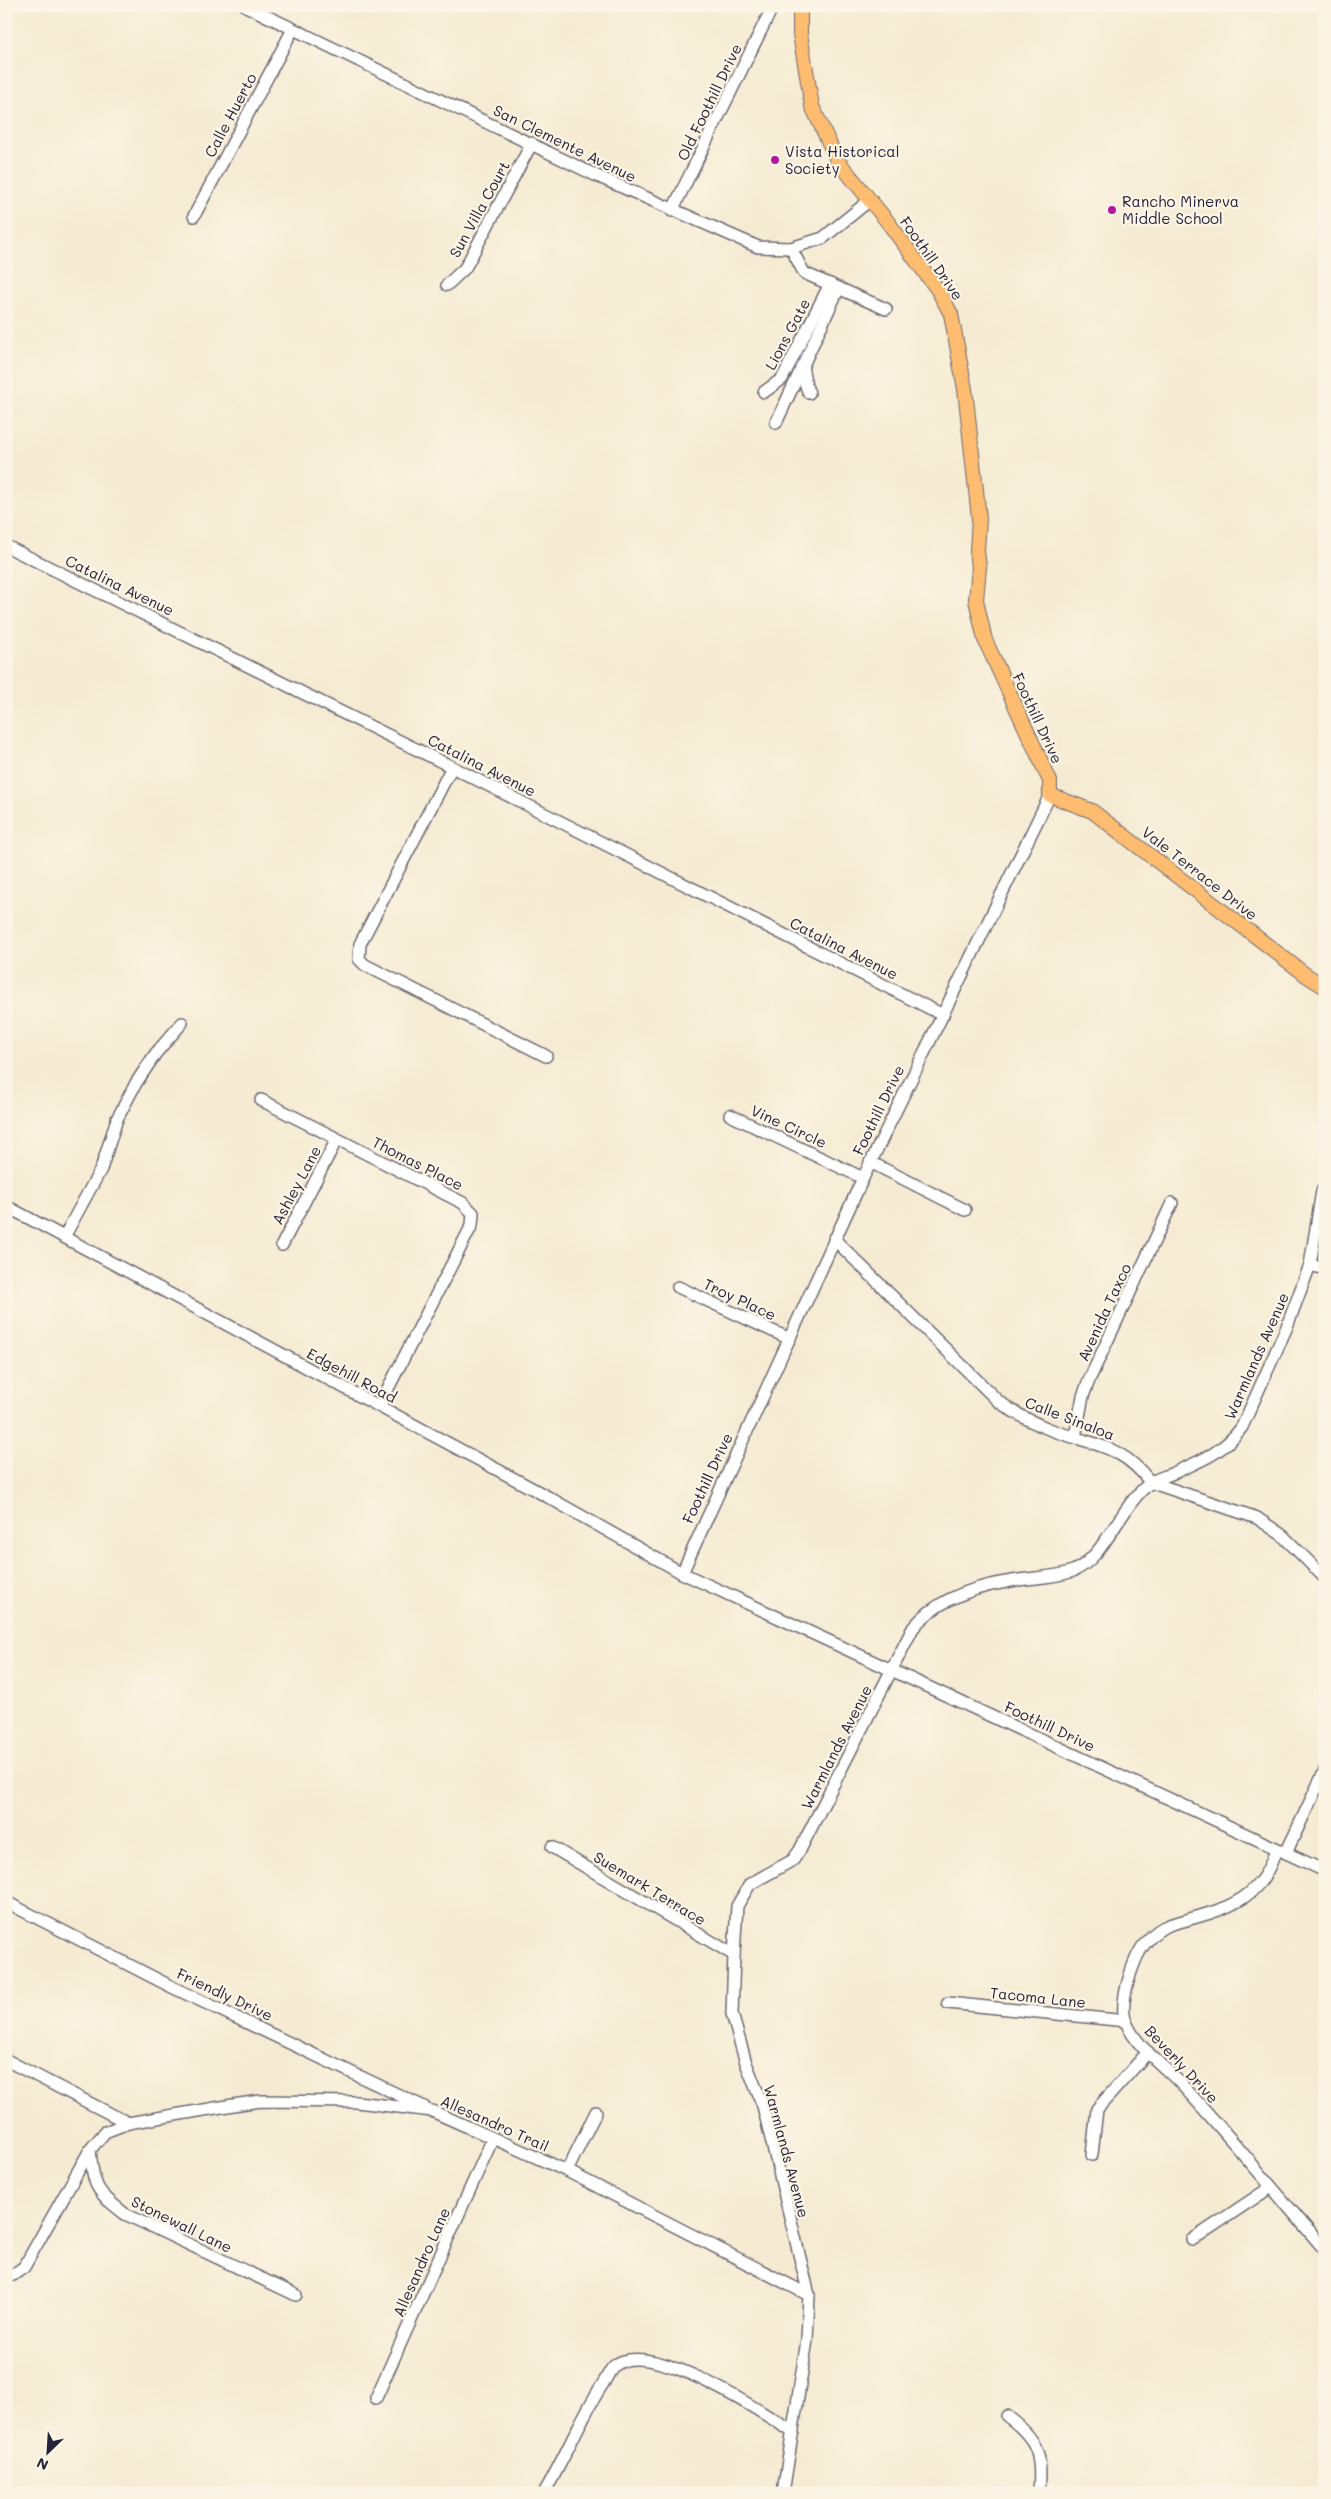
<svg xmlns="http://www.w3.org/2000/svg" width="1331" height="2499" viewBox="0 0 1331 2499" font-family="Mali,sans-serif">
<rect width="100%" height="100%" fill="#fcf5e5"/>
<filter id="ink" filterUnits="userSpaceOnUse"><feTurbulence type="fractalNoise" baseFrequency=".02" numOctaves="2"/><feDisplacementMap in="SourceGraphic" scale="10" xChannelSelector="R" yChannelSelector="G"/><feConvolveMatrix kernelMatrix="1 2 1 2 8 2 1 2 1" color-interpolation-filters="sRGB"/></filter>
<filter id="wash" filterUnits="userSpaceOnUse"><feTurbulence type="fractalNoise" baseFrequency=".0096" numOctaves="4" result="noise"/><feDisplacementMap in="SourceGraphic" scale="20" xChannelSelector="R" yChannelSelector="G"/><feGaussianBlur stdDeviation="1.12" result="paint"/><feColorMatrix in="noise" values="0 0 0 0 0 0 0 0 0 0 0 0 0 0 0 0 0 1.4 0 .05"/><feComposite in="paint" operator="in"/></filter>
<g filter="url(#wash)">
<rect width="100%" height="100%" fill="#f5ebd3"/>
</g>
<g filter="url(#ink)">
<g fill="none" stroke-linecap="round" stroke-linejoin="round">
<defs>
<g id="minor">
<path d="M246,6L597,176L758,247L791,248L823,238L870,200"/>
<path d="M672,211L773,6"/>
<path d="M194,216L293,29"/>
<path d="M791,248L804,273L886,309"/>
<path d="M447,285L465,268L532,143"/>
<path d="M802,366L806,386L809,393"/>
<path d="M764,392L782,379L830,284"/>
<path d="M776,423L839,288"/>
<path d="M6,546L452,767L943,1015"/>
<path d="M452,767L360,944L359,959L365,965L546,1056"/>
<path d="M261,1100L463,1203L473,1213L472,1225L379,1406"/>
<path d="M730,1115L863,1178"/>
<path d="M870,1162L965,1210"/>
<path d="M6,1206L548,1497L682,1573L1325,1871"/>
<path d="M64,1237L101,1169L117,1119L136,1083L156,1053L182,1023"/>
<path d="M834,1239L998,1401C1013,1412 1031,1422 1049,1429C1090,1445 1121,1443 1150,1482L1257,1518L1282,1535L1325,1578"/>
<path d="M282,1245L337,1139"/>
<path d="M1310,1265L1325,1269"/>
<path d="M678,1287L790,1339"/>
<path d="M1075,1437L1083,1396L1090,1378L1172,1203"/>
<path d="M682,1573L863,1178L1050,795"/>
<path d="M552,1847L734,1955"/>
<path d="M1276,1848C1261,1906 1218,1910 1169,1925C1161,1928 1154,1933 1148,1940C1134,1954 1118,2003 1126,2022C1137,2049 1164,2065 1183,2086C1232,2139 1278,2195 1325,2250"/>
<path d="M1286,1853L1325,1770"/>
<path d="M6,1902L174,1988L424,2107"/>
<path d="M948,2003L1126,2021"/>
<path d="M6,2060L128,2123"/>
<path d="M90,2150C94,2187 95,2191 125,2214L296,2295"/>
<path d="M1092,2155L1097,2109L1148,2052"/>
<path d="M567,2171L596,2112"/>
<path d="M1192,2240L1271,2187"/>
<path d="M6,2275H13L24,2267L90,2150L105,2132L128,2123L233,2105L260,2101L357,2102L432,2111L567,2171L809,2295"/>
<path d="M376,2398L493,2138"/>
<path d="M1007,2416C1039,2440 1042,2454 1039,2493"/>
<path d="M544,2493C565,2458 580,2419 602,2385C606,2380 609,2371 614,2366C648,2337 762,2412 793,2432"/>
<path d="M783,2493L807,2340L809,2295L763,2106L746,2063L732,2014L734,1955L737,1906L750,1884L793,1860L800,1850L913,1628C935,1601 971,1588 1006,1582C1028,1577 1051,1579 1073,1571C1105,1558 1120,1506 1150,1483C1155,1479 1164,1477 1171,1474C1200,1461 1222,1454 1242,1427L1286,1329L1310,1265L1322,1191"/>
</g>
<path id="major" d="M800,6V34L812,106L837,160L887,221L938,290L951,314L965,389L979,518L977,551L979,567L976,600L985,640L1050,781V795L1092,811L1306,975L1325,987"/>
</defs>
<use href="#minor" stroke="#6c6870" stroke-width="14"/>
<use href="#major" stroke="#6c6870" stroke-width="16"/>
<use href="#minor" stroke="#fff" stroke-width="11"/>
<use href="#major" stroke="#fdbc70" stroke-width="14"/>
</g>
</g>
<g fill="#b5179e" stroke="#fcf5e5" stroke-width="2">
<circle cx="775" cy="160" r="5"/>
<circle cx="1112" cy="210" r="5"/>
</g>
<g text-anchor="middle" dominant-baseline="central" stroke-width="4.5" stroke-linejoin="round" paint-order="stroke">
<g font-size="15" fill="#22223b" stroke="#fcf5e5">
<text transform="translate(709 102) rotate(-64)">Old Foothill Drive</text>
<text transform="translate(230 115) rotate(-62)">Calle Huerto</text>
<text transform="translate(565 143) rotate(26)">San Clemente Avenue</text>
<text transform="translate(479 209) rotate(-61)">Sun Villa Court</text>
<text transform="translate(932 258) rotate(55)">Foothill Drive</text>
<text transform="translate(787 334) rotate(-62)">Lions Gate</text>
<text transform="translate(120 585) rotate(26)">Catalina Avenue</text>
<text transform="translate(1038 718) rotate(65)">Foothill Drive</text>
<text transform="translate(482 765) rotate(27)">Catalina Avenue</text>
<text transform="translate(1200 873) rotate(38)">Vale Terrace Drive</text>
<text transform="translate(844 948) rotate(27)">Catalina Avenue</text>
<text transform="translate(878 1110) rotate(-64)">Foothill Drive</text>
<text transform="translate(789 1126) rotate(25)">Vine Circle</text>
<text transform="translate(418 1163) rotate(27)">Thomas Place</text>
<text transform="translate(296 1185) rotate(-62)">Ashley Lane</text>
<text transform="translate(740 1299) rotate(25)">Troy Place</text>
<text transform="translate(1104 1312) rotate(-65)">Avenida Taxco</text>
<text transform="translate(1256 1356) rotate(-66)">Warmlands Avenue</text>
<text transform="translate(352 1375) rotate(28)">Edgehill Road</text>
<text transform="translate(1070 1418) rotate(21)">Calle Sinaloa</text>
<text transform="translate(707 1478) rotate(-65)">Foothill Drive</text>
<text transform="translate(1050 1726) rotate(25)">Foothill Drive</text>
<text transform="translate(836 1747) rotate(-63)">Warmlands Avenue</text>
<text transform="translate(650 1888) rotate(31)">Suemark Terrace</text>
<text transform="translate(225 1994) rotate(25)">Friendly Drive</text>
<text transform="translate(1038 1997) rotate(6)">Tacoma Lane</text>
<text transform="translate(1182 2064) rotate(47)">Beverly Drive</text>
<text transform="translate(495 2123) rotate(24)">Allesandro Trail</text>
<text transform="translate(787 2151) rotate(75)">Warmlands Avenue</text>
<text transform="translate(182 2224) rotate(26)">Stonewall Lane</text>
<text transform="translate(421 2262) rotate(-66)">Allesandro Lane</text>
</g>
<g font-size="15" fill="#22223b" stroke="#fcf5e5" text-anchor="start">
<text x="785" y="151">Vista Historical<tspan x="785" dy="17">Society</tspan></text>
<text x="1122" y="201">Rancho Minerva<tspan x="1122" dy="17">Middle School</tspan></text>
</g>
</g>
<rect width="1331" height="2499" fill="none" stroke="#fcf5e5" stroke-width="25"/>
<g transform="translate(48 2452) rotate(205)" stroke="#fcf5e5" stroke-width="4" paint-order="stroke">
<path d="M0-4L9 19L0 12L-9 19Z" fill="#22223b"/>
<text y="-8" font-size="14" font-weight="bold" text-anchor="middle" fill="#22223b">N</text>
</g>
</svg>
